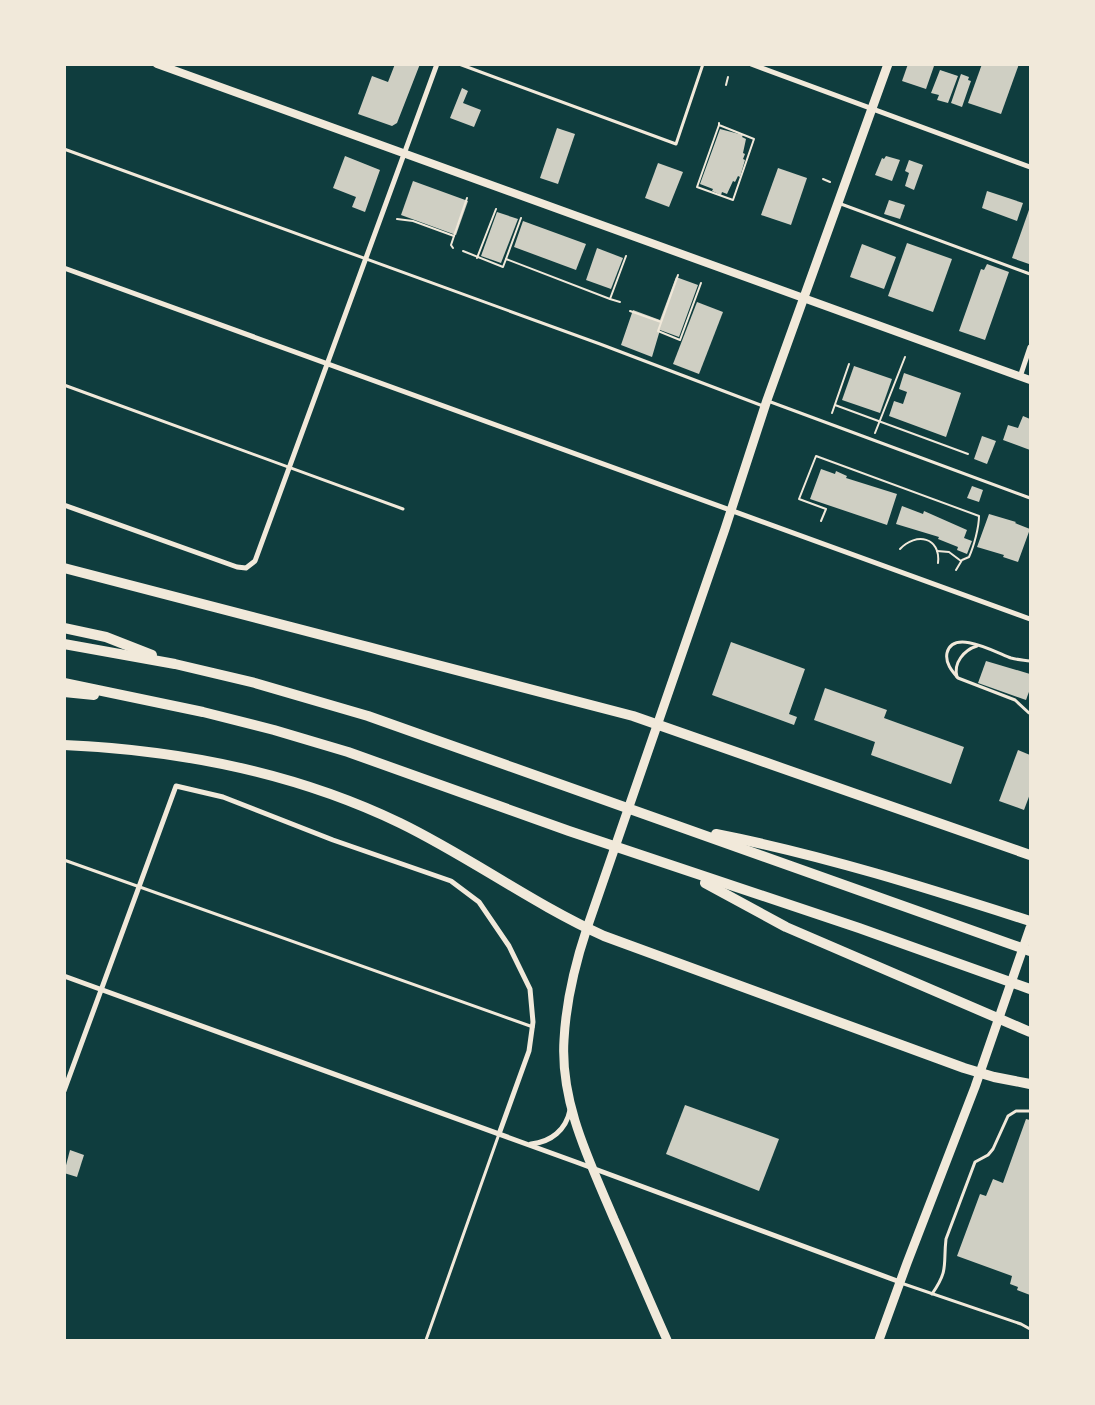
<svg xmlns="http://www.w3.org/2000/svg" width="1095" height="1405" viewBox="0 0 1095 1405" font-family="Bitter,serif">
<rect width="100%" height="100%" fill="#0f3d3e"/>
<g fill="#cfcfc3">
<path d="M395,64H420L397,123L392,126L358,114L372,76L388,82Z"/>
<path d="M908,64L934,66L926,89L902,81Z"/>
<path d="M982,64H1019L1001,114L968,103Z"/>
<path d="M940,70L958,76L948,103L937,100L939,95L931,93Z"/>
<path d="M961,74L969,77L968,80L971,81L962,107L951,103Z"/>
<path d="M462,88L468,91L463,103L481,110L474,127L450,118Z"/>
<path d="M557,128L575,134L558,184L540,178Z"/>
<path d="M720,129L743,135L742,137L746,139L743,153L745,154L743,159L745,160L740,177L738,176L735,182L733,181L727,194L722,192L721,195L712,191L713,189L700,184Z"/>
<path d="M345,156L380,170L365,212L352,207L356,197L333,188Z"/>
<path d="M886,156L900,160L892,181L875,175L882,158L884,159Z"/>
<path d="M909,160L923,165L914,190L905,186L909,173L905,171Z"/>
<path d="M658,163L683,172L669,207L645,198Z"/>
<path d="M778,168L807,178L791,225L761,215Z"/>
<path d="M413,181L468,201L456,235L401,215Z"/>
<path d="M987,191L1023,203L1017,221L982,208Z"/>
<path d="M889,200L905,205L900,219L884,214Z"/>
<path d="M1030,207V260L1029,264L1012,258Z"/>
<path d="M497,212L518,219L501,263L481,256Z"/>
<path d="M523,221L586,244L576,270L514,247Z"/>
<path d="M907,243L952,259L933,312L888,296Z"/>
<path d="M862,244L896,257L884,289L850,277Z"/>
<path d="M597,248L623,258L611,289L586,280Z"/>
<path d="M987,264L1009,272L985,340L959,331L981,269L984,270Z"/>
<path d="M676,277L698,285L679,337L660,330L652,357L621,345L633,310L660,320Z"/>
<path d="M697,302L723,312L699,374L673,364Z"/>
<path d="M854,366L892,379L880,413L842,400Z"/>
<path d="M904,373L961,393L946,437L889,416L894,401L903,404L907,392L899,389Z"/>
<path d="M1023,416L1030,419V450L1003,440L1008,425L1018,428Z"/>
<path d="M982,436L996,441L987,464L974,459Z"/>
<path d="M821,469L835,474L836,471L847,476L846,478L897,494L887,525L810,499Z"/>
<path d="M972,486L983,490L979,502L967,498Z"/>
<path d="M902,506L923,514L924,511L967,530L964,538L972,541L967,554L957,550L958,547L938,539L939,537L896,524Z"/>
<path d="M989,514L1016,522L1015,523L1030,529L1018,562L1003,557L1004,555L977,547Z"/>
<path d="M731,642L805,669L789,714L797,717L794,725L712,695Z"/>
<path d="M986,661L1030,674V689L1026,700L978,683Z"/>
<path d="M825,688L887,710L884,718L964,747L951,784L871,755L875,742L814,720Z"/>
<path d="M1018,750L1030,755V794L1024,810L999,801Z"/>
<path d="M685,1105L779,1139L759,1191L666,1154Z"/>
<path d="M1026,1119L1030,1120V1295L1017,1290L1018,1287L1010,1284L1012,1276L957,1256L980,1194L986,1196L993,1179L1003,1183Z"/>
<path d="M70,1150L84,1155L77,1177L64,1173Z"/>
</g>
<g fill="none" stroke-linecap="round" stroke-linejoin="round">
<g stroke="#f1e9da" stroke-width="2">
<path d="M726,85L728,77"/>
<path d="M719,123V125L754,139L733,200L697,187L719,125"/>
<path d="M823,179L830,182"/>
<path d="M397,219L413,221L454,236L467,198"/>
<path d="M453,248L451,245L454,236"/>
<path d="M463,251L503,267L506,259L610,299L626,256"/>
<path d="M477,258L496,209"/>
<path d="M506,259L521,218"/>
<path d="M678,275L658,331L680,340L701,283"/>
<path d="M610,299L620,302"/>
<path d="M630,311L661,322"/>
<path d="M835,405L968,454"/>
<path d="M832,413L849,364"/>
<path d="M875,433L905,357"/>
<path d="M821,521L826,509L799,499L816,456L979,516C979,527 974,546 969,557L962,560L956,570"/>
<path d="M900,549C916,532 941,537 938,563"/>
<path d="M937,551L949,552L961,561"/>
</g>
<g stroke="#f1e9da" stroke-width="3">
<path d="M459,64L676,144L703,64"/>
<path d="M64,149L600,344L763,406"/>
<path d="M841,204L1030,274"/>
<path d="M64,385L403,509"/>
<path d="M768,401L1030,498"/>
<path d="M957,677C953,663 964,650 977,646"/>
<path d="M1029,713L1015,700L958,678C952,671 945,663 947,653C953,628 997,653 1011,658C1018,660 1024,660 1030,661"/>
<path d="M64,860L533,1027"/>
<path d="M901,1283L1021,1324L1030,1329"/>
<path d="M932,1294C949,1270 943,1265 946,1239L975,1162L988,1155L993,1149L1008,1116L1016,1111H1030"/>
<path d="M426,1340L499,1134"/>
</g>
<g stroke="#f1e9da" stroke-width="5">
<path d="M751,64L1030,167"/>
<path d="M64,268L1030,619"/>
<path d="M1020,377L1030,347"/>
<path d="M64,505L237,567L246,568L255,561L437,64"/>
<path d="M64,976L576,1162L900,1282"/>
<path d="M64,1091L176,786L223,797L333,840L451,881L479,902L509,946L530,989L533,1022L529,1051L499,1134"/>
<path d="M531,1144C551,1142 566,1130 570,1110"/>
</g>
<path stroke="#f1e9da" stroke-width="8" d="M157,64L1030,380"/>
<g stroke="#f1e9da" stroke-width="9">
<path d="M667,1340C649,1300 632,1259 614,1219C590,1162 560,1103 564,1040C566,1001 575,964 587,928L725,529L767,400L888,64"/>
<path d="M879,1340L907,1263L975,1087L1030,928"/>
</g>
<g stroke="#f1e9da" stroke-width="10">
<path d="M64,568L633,716L1030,855"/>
<path d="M64,628L106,637L152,655"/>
<path d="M64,644L175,664L255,683L368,716L1030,951"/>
<path d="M64,683L203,712L274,730L348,752L569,831L859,928L1030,989"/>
<path d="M64,692L94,695"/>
<path d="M64,745C179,750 296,773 400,823C470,857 533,904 604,936L964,1068L994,1077L1030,1084"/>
<path d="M716,834C823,855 927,888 1030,921"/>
<path d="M705,883L786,927L1030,1032"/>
</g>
</g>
<rect width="1095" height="1405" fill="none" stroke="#f1e9da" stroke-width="132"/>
</svg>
